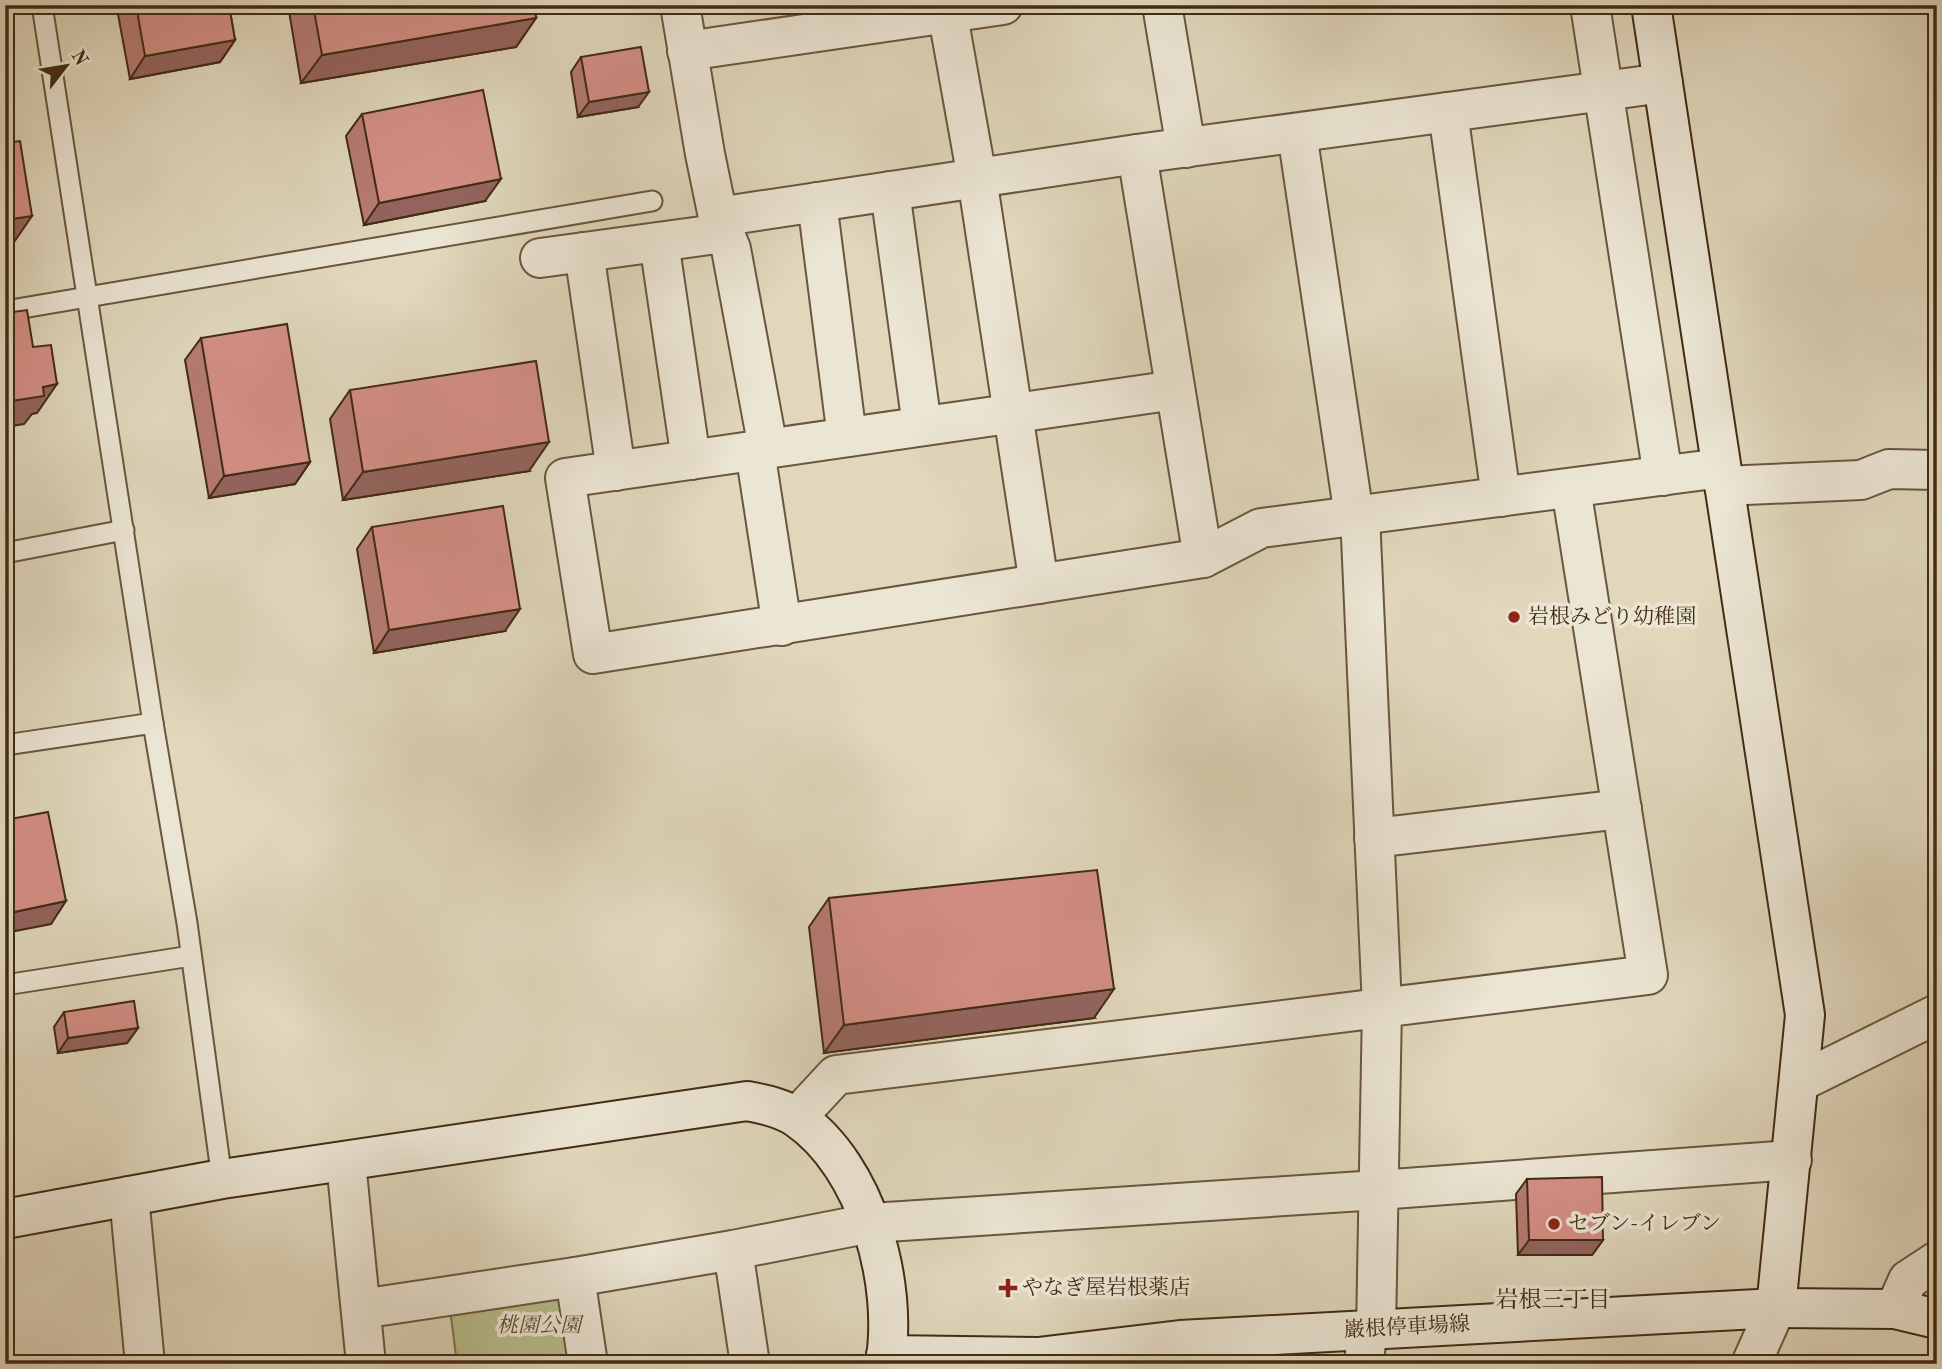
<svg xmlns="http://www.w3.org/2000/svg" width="1942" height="1369" viewBox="0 0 1942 1369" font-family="'Old Standard TT','Noto Serif JP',serif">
<rect width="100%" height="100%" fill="#e0d7bc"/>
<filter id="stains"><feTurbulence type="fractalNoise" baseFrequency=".00286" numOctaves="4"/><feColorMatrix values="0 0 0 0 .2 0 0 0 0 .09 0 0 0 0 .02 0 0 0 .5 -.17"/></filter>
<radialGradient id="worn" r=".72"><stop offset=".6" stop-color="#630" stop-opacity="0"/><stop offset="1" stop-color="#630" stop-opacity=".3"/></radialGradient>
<path fill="#b8bd8c" stroke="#7d7450" stroke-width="2" d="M573,1282L585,1364H457L449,1301Z"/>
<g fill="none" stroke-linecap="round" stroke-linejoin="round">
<defs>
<g id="lane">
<path d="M42,5L153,723L187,923L222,1179"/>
<path d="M5,311L652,201"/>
<path d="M5,553L124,530"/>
<path d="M5,745L153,723"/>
<path d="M5,985L191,956"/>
</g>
<g id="street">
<path d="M680,5L705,154L718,217L731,249L768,448"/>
<path d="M946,5L977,178L1039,584"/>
<path d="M1162,5L1186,148"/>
<path d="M1590,5L1663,476"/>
<path d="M687,51L1003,5"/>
<path d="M1448,112L1501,497"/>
<path d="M1297,133L1354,516"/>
<path d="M1137,154L1203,558"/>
<path d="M890,191L922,426"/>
<path d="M817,202L847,437"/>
<path d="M718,217L1137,154L1663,83"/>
<path d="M659,242L691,460"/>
<path d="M584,252L616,471"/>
<path d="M540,258L724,233"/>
<path d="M1175,390L565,478L593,654L1203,558L1261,528L1721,468"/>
<path d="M755,451L782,626"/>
<path d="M1724,486L1861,480L1889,469L1937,470"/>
<path d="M1360,515L1382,1007L1376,1330"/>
<path d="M1374,838L1622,809"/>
<path d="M1800,1082L1937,1014"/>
<path d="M797,1117L836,1075L1648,975L1571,488"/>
<path d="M346,1162L366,1364"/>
<path d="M129,1196L145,1364"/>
<path d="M733,1250L750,1364"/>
<path d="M575,1277L588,1364"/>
<path d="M361,1309L575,1277L733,1250L871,1223L1378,1190L1792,1160"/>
<path d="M1895,1309L1908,1280L1937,1261"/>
<path d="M1364,1364L1367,1330"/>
<path d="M1751,1364L1776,1308"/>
</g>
<g id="secondary">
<path d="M1651,5L1805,1015L1776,1308"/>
<path d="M5,1219L222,1179L747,1101C764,1104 783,1108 797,1118C867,1166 899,1284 885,1364"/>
<path d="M886,1355L1038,1357L1180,1340L1776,1308L1895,1309L1937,1319"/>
</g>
</defs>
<use href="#lane" stroke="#6a563d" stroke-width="23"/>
<use href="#street" stroke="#6a563d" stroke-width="42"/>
<use href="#secondary" stroke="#422b13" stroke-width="42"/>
<use href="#lane" stroke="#ebe5d3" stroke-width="19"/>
<use href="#street" stroke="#ebe5d3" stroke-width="38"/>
<use href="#secondary" stroke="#ebe5d3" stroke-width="38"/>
</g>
<g fill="#b67b73" stroke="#422b13" stroke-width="2">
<path d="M120,5H229L235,40L220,62L130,79L117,9Z"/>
<path d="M288,5H534L536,18L516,47L301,83Z"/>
<path d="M581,57L638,107L578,117L571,72Z"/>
<path d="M362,114L485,201L364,225L346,136Z"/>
<path d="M201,338L310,462L295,484L209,498L185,360Z"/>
<path d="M350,390L529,471L343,500L330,419Z"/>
<path d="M372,527L505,631L374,653L357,549Z"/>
<path d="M829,898L1094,1018L824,1053L809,927Z"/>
<path d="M64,1012L138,1028L127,1043L58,1053L54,1027Z"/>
<path d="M1527,1179L1603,1240L1592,1255H1518L1516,1194Z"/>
</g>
<g fill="#94645e" stroke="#422b13" stroke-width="2">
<path d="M536,18L516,47L301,83L322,55Z"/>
<path d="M235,40L220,62L130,79L145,56Z"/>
<path d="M649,92L638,107L578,117L589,102Z"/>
<path d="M501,179L485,201L364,225L379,203Z"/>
<path d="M32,216L12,245L5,246V220Z"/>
<path d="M57,384L37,413L32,414L24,424L5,427V402L43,387Z"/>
<path d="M549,442L529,471L343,500L363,472Z"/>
<path d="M310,462L295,484L209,498L224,476Z"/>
<path d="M520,609L505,631L374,653L389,630Z"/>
<path d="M66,901L51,924L5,933V914Z"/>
<path d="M1114,989L1094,1018L824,1053L844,1025Z"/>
<path d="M138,1028L127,1043L58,1053L68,1038Z"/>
<path d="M1529,1240H1603L1592,1255H1518Z"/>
</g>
<g fill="#d48f86" stroke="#422b13" stroke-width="2">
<path d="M136,5H229L235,40L145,56Z"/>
<path d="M313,5H534L536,18L322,55Z"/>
<path d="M641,47L649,92L589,102L581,57Z"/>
<path d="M483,90L501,179L379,203L362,114Z"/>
<path d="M20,141L32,216L5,220V143Z"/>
<path d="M27,310L33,347L51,345L57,384L43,387L44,396L5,402V313Z"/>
<path d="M287,324L310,462L224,476L201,338Z"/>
<path d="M536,361L549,442L363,472L350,390Z"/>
<path d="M503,506L520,609L389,630L372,527Z"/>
<path d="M48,812L66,901L5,914V820Z"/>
<path d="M1097,870L1114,989L844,1025L829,898Z"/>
<path d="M134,1001L138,1028L68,1038L64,1012Z"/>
<path d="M1602,1177L1603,1240H1529L1527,1179Z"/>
</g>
<g fill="#8f2418" stroke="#ebe5d3" stroke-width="2.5">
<circle cx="1514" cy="617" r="7"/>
<circle cx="1554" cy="1224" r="7"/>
<path d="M1004.5 1277.5h7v7h7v7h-7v7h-7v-7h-7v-7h7z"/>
</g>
<g text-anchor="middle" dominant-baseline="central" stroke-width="7" stroke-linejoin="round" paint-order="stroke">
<g font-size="21" fill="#422b13" stroke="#ebe5d3" text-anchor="start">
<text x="1528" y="617">岩根みどり幼稚園</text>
<text x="1568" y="1224">セブン-イレブン</text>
<text x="1022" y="1288">やなぎ屋岩根薬店</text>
</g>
<g font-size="21" font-style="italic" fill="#5a482b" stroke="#ebe5d3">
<text x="539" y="1326">桃園公園</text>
</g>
<g font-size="21" fill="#422b13" stroke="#ebe5d3">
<text transform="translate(1407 1328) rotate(-3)">巌根停車場線</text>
</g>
<g font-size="23" fill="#422b13" stroke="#ebe5d3">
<text x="1553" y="1300">岩根三丁目</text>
</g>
</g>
<rect width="1942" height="1369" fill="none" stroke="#e0d7bc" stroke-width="28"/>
<rect x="7" y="7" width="1928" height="1355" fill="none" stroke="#422b13" stroke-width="3.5"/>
<rect x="14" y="14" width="1914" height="1341" fill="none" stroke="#422b13" stroke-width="2"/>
<g transform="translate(66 66) rotate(59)" stroke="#ebe5d3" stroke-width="5" paint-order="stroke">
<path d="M0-5L12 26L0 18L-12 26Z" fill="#422b13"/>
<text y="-10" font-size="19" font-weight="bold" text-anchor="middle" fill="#422b13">N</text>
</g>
<rect width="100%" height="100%" filter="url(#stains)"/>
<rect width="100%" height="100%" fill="url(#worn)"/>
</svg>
